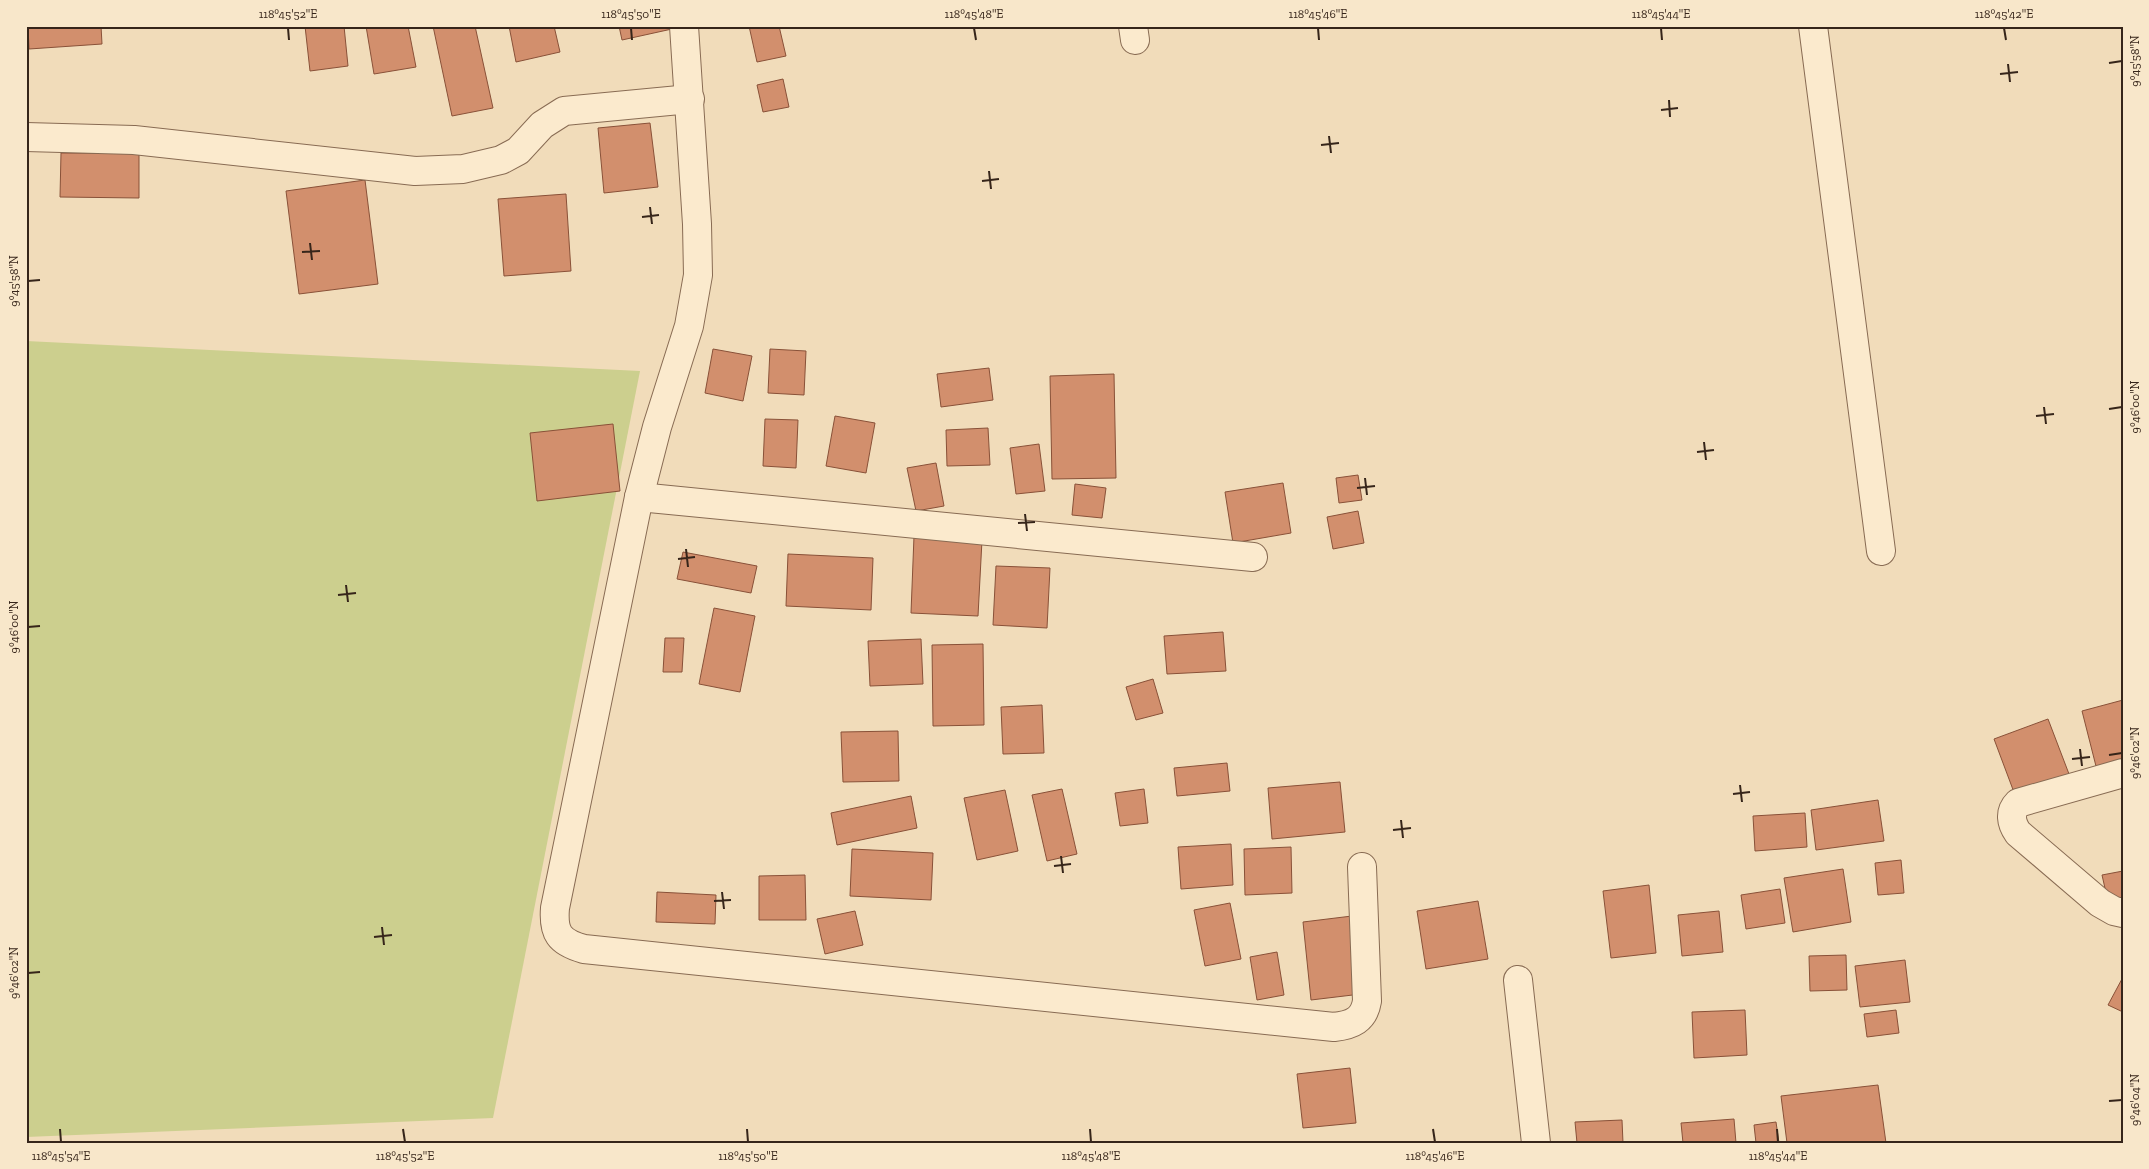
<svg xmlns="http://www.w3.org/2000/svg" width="2149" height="1169" viewBox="0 0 2149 1169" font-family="'Zilla Slab',serif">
<rect width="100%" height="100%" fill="#f1dcba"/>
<path fill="#cccf8e" d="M26,341L640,371L493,1118L26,1137Z"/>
<g fill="#d28f6d" stroke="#895138">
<path d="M28,26H101L102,44L29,49Z"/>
<path d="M305,26H344L348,66L310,71Z"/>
<path d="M366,26H408L416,67L374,74Z"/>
<path d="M433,26H475L493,108L452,116Z"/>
<path d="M509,26H554L560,52L516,62Z"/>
<path d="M619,26H681V27L622,40Z"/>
<path d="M749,26H779L786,56L757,62Z"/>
<path d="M783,79L789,107L763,112L757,85Z"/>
<path d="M650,123L658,187L604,193L598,128Z"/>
<path d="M61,153H139V198L60,197Z"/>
<path d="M365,180L378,284L299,294L286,191Z"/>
<path d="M566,194L571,271L504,276L498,199Z"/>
<path d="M713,349L752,356L743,401L705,393Z"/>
<path d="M770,349L806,351L804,395L768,393Z"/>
<path d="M989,368L993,400L941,407L937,374Z"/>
<path d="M1114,374L1116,478L1052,479L1050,376Z"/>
<path d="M835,416L875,423L866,473L826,466Z"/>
<path d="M765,419L798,420L796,468L763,466Z"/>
<path d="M613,424L620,491L537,501L530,433Z"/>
<path d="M988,428L990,465L947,466L946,430Z"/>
<path d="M1039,444L1045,491L1016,494L1010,448Z"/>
<path d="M936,463L944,506L916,511L907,468Z"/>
<path d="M1358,475L1362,500L1339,503L1336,478Z"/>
<path d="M1283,483L1291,533L1233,543L1225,492Z"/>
<path d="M1075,484L1106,488L1102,518L1072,515Z"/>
<path d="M1358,511L1364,543L1333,549L1327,517Z"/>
<path d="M914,536L982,540L978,616L911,613Z"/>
<path d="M683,552L757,566L751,593L677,579Z"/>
<path d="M788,554L873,558L871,610L786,606Z"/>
<path d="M996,566L1050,568L1047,628L993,625Z"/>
<path d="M714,608L755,616L740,692L699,684Z"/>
<path d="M1223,632L1226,671L1167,674L1164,636Z"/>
<path d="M665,638H684L682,672H663Z"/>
<path d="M921,639L923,684L870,686L868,641Z"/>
<path d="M983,644L984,725L933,726L932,645Z"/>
<path d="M1153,679L1163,713L1136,720L1126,687Z"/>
<path d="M2123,700V768L2098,774L2082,711Z"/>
<path d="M1042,705L1044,753L1003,754L1001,707Z"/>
<path d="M2048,719L2069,774L2015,795L1994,739Z"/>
<path d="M898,731L899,781L843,782L841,732Z"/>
<path d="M1227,763L1230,791L1177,796L1174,768Z"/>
<path d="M1340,782L1345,832L1272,839L1268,788Z"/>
<path d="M1062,789L1077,854L1047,861L1032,795Z"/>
<path d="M1144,789L1148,823L1120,826L1115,793Z"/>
<path d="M1005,790L1018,851L977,860L964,798Z"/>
<path d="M911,796L917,828L837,845L831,813Z"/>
<path d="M1878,800L1884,841L1816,850L1811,810Z"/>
<path d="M1805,813L1807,847L1755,851L1753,816Z"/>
<path d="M1231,844L1233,885L1181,889L1178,847Z"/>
<path d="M1291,847L1292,893L1245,895L1244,849Z"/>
<path d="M852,849L933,853L931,900L850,896Z"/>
<path d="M1901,860L1904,893L1878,895L1875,863Z"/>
<path d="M1843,869L1851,922L1793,932L1784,878Z"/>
<path d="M2123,871V903L2109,906L2102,875Z"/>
<path d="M805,875L806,920H759V876Z"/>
<path d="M1649,885L1656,953L1611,958L1603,891Z"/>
<path d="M1780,889L1785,923L1746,929L1741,895Z"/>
<path d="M657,892L716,895L715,924L656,922Z"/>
<path d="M1478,901L1488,959L1426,969L1417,911Z"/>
<path d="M1230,903L1241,959L1205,966L1194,910Z"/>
<path d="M855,911L863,945L825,954L817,919Z"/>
<path d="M1719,911L1723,952L1682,956L1678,915Z"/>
<path d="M1352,916L1361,994L1311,1000L1303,922Z"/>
<path d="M1277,952L1284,995L1257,1000L1250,957Z"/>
<path d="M1846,955L1847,990L1810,991L1809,956Z"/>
<path d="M1905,960L1910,1002L1860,1007L1855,966Z"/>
<path d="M2123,977V1012L2108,1005Z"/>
<path d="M1745,1010L1747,1055L1694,1058L1692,1012Z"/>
<path d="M1896,1010L1899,1033L1867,1037L1864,1014Z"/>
<path d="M1350,1068L1356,1123L1303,1128L1297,1074Z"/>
<path d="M1878,1085L1886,1143H1787L1781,1096Z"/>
<path d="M1734,1119L1736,1143H1683L1681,1123Z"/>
<path d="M1622,1120L1623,1143H1577L1575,1122Z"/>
<path d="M1776,1122L1779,1143H1756L1754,1125Z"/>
</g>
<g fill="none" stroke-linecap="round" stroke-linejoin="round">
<defs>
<g id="minor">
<path d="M684,26L697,224L698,275L689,326L657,427L639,497L555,908C553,933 559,942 584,949L1334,1027C1352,1025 1364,1020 1367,1001L1362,867"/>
<path d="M1133,26L1135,40"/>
<path d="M1813,26L1881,551"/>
<path d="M26,137L134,140L415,171L463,169L501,160L518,151L542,125L564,111L690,99"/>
<path d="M639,497L1253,557"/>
<path d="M2123,773L2018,803C2009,812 2011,823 2018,833L2100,903L2114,911L2123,913"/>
<path d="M1518,980L1536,1143"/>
</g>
</defs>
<use href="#minor" stroke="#886b53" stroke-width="30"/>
<use href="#minor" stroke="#fbeacd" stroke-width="28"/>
</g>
<path fill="none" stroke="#36251a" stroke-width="2" d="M288,28L289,40M631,28L632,40M974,28L976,40M1318,28L1319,40M1661,28L1662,40M2004,28L2006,40M2109,63L2122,61M2008,64L2010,82M2000,74L2018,72M1669,100L1670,117M1661,110L1678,108M1329,136L1331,153M1321,145L1339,143M989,171L991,189M982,181L999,179M650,207L652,224M642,217L659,215M310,243L312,260M302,252L320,251M28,281L40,280M2044,407L2046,424M2109,409L2122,407M2036,416L2054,414M1704,442L1706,460M1697,452L1714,450M1365,478L1367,495M1357,488L1375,486M1025,514L1027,531M1018,523L1035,522M686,549L688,567M678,559L695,557M346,585L348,602M338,595L356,593M28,627L40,626M2080,749L2082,766M2109,755L2122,753M2072,759L2090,757M1740,785L1742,802M1733,794L1750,792M1401,820L1403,838M1393,830L1411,828M1061,856L1063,873M1054,866L1071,864M722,892L724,909M714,901L731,900M382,927L384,945M374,937L392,935M28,973L40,972M2109,1101L2122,1100M60,1129L61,1142M403,1129L405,1142M747,1129L748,1142M1090,1129L1091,1142M1433,1129L1435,1142M1777,1129L1778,1142"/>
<rect width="2149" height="1169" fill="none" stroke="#f8e7ca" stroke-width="55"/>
<rect x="28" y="28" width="2094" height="1114" fill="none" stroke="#36251a" stroke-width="2"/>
<g font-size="12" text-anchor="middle" fill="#36251a">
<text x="288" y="18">118°45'52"E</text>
<text x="631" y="18">118°45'50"E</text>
<text x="974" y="18">118°45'48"E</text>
<text x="1318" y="18">118°45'46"E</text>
<text x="1661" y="18">118°45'44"E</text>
<text x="2004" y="18">118°45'42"E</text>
<text transform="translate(2135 61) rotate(-90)" y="4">9°45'58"N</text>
<text transform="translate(14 281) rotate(-90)" y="4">9°45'58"N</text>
<text transform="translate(2135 407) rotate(-90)" y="4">9°46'00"N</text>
<text transform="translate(14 627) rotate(-90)" y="4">9°46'00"N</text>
<text transform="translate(2135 753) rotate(-90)" y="4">9°46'02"N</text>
<text transform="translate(14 973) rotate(-90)" y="4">9°46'02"N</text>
<text transform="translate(2135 1100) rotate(-90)" y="4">9°46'04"N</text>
<text x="61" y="1160">118°45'54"E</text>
<text x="405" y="1160">118°45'52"E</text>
<text x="748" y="1160">118°45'50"E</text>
<text x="1091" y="1160">118°45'48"E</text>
<text x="1435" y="1160">118°45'46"E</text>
<text x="1778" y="1160">118°45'44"E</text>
</g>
</svg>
